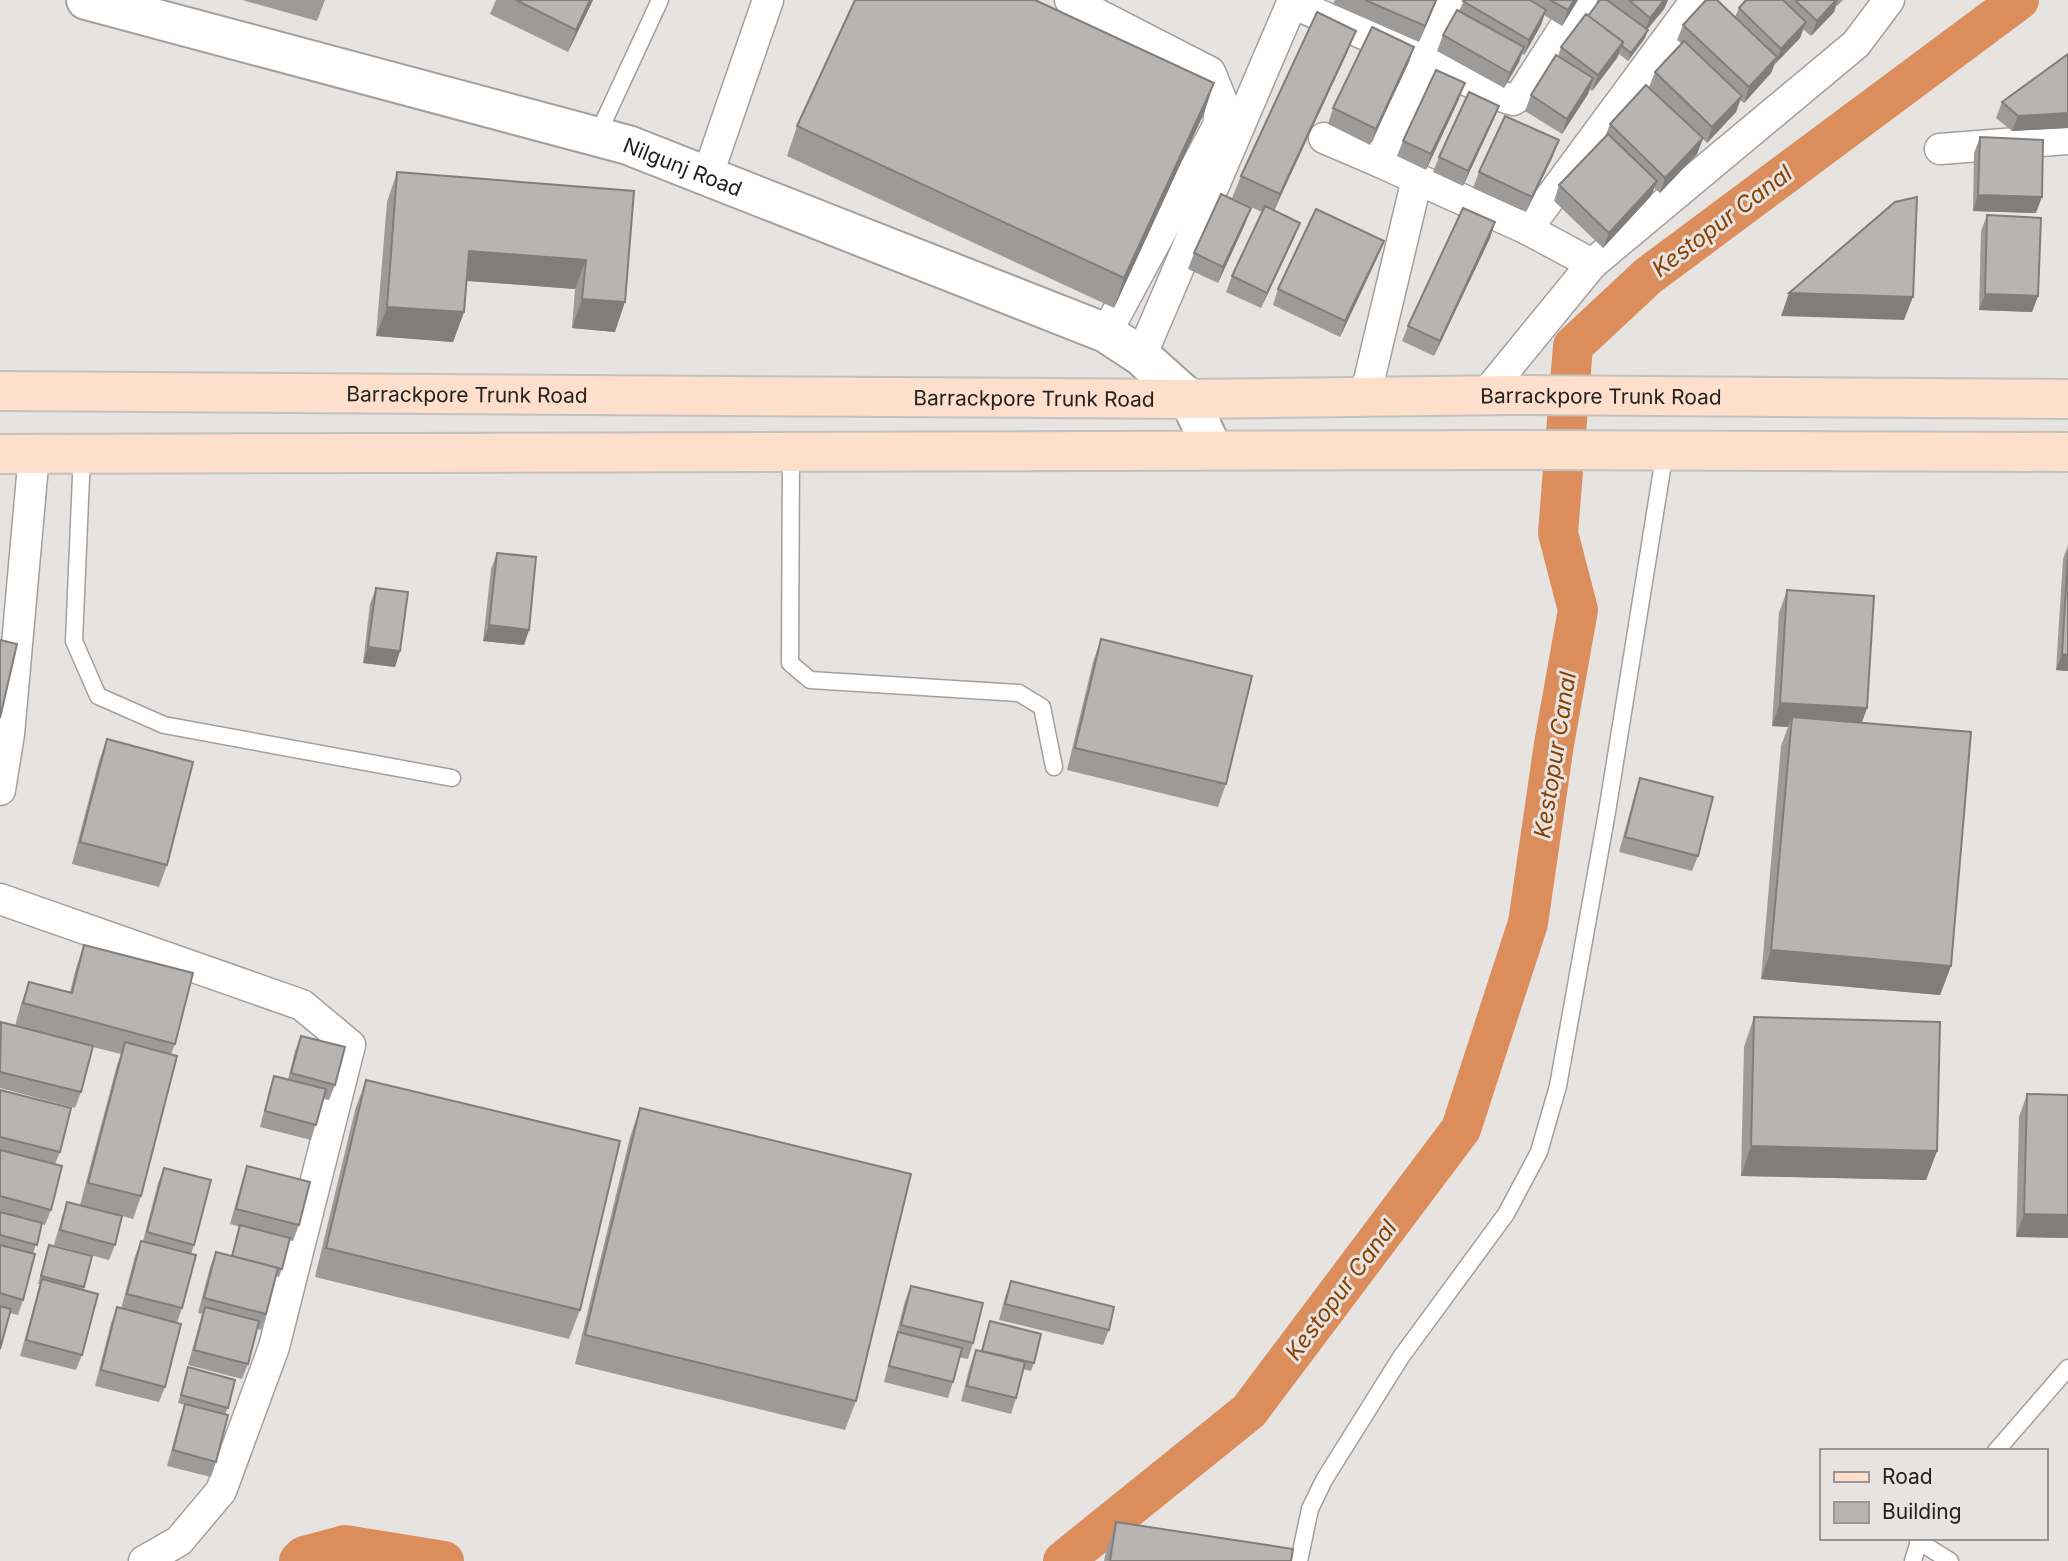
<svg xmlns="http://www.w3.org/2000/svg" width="2068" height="1561" viewBox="0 0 2068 1561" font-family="Inter,sans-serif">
<rect width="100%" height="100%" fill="#e6e3e1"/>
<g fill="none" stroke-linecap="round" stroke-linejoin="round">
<g stroke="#db8d5b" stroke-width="40">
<path d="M299,1561L304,1556L345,1545L444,1561"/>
<path d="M1063,1561L1249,1411L1461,1129L1528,923L1554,744L1578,610L1558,533L1573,346L1648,276L2019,0"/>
</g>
<defs>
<g id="lane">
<path d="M597,136L660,0"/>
<path d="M791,451L790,663L810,680L1019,693L1042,707L1054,767"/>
<path d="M82,453L74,641L98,696L164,725L452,778"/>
<path d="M1996,1451L2068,1368"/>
<path d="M1918,1541L1950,1561"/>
<path d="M1299,1561L1310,1509L1324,1480L1401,1357L1506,1214L1539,1152L1558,1086L1607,812L1665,451"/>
<path d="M1913,1561L1920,1538"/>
</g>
<g id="street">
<path d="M1070,0L1210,72L1221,99L1218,126L1106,333"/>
<path d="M1582,0L1521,95L1513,100L1500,96L1424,60L1380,162L1527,229L1696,0"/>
<path d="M1324,138L1380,162"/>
<path d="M1940,149L2068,139"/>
<path d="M708,174L768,0"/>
<path d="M1527,229L1592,264"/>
<path d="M1141,356L1292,3L1424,60L1454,0"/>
<path d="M1485,395L1592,264L1856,44L1889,0"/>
<path d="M1365,397L1417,179"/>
<path d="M0,790L9,734L34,454"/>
<path d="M0,899L302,1005L350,1045L274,1347L221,1491L179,1541L144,1561"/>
</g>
<g id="secondary">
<path id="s1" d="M86,0L628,145L1106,333L1141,356L1189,399L1213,450"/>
</g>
<g id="primary">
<path id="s2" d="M0,391L1189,399L1512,395L2068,399"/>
<path d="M0,454L1502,450L2068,452"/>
</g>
</defs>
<use href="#lane" stroke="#a29f9e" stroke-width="19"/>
<use href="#street" stroke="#a29f9e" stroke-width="33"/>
<use href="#secondary" stroke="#a29f9e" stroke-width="42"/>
<use href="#primary" stroke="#c1c1c1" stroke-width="42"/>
<use href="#lane" stroke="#fff" stroke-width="16"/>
<use href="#street" stroke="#fff" stroke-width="30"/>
<use href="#secondary" stroke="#fff" stroke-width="38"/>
<use href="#primary" stroke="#fedfcb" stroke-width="38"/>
</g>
<g fill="#9d9b99">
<path d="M242,0H325L317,21Z"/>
<path d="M496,0H593L568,52L490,14Z"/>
<path d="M1335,0H1437L1419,42L1333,4Z"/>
<path d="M1464,0H1578L1562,26L1544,15L1541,25L1524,55L1522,54L1519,62L1504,88L1437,51L1443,35L1459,11Z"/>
<path d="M1600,0H1668L1664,9L1647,30L1645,38L1628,61L1619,54L1617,58L1592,91L1590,89L1588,94L1562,134L1525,111L1531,95L1558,56L1561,47L1588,16Z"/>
<path d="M1746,0H1843L1837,6L1836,5L1834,12L1811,36L1803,29L1800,38L1775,64L1771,73L1744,103L1740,100L1736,112L1707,143L1703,139L1697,154L1660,193L1654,188L1651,196L1603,248L1554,201L1559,185L1605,137L1610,124L1649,87L1655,72L1682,44L1677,40L1683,25L1735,17L1739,8Z"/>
<path d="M1356,31L1347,53L1274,211L1294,238L1261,308L1226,292L1232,276L1262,212L1232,198L1241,176Z"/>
<path d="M2068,54V128L2012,131L1996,118L2002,102Z"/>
<path d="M1409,62L1370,145L1328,124L1333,108Z"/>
<path d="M1214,83L1204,113L1114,308L787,156L797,126Z"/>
<path d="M1459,99L1426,170L1397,156L1403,141Z"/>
<path d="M1499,106L1493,121L1463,186L1433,172L1439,157Z"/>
<path d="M1980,137L2036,213L1973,211L1974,153Z"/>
<path d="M1553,156L1526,212L1473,188L1479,172Z"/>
<path d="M397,172L634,191L615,332L572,328L575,289L466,281L464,312L453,342L376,336L387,202Z"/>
<path d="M1987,215L2038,296L2032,312L1979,310L1981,231Z"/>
<path d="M1495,222L1490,238L1434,356L1402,341L1408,326Z"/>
<path d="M1245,224L1218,283L1188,269L1194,253Z"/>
<path d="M1378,256L1340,337L1273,305L1278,289Z"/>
<path d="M2068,545V671L2056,670L2063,559Z"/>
<path d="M497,553L529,630L524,645L483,641L491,569Z"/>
<path d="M376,588L400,651L395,667L363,663L370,604Z"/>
<path d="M1787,590L1867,708L1861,723L1951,966L1940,995L1761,979L1781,746L1788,727L1772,726L1779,613Z"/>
<path d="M1101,639L1226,784L1218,807L1067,770L1093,662Z"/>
<path d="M107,739L167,865L159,887L72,864L99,761Z"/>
<path d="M1640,778L1698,856L1692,871L1619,852L1635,793Z"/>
<path d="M84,945L175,1044L171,1054L141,1196L133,1219L122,1216L115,1245L109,1260L54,1245L62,1217L67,1202L80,1205L117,1065L121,1054L93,1047L81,1092L75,1108L0,1088V1024L15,1026L21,1004L29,982L70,992L76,968Z"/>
<path d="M1754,1017L1937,1151L1926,1180L1741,1176L1744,1047Z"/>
<path d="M301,1036L335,1085L329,1100L323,1099L311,1140L260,1127L269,1091L274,1076L288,1079L295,1051Z"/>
<path d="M366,1080L580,1310L569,1339L315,1277L355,1110Z"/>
<path d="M0,1090L60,1152L55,1164L51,1210L45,1225L42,1224L33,1254L23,1300L18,1315L10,1313L0,1349Z"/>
<path d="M2027,1094L2068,1095V1238L2016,1237L2019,1117Z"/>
<path d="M640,1108L856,1401L845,1430L575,1364L630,1137Z"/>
<path d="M247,1166L299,1225L293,1241L289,1240L282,1269L279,1277L276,1276L266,1314L261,1330L257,1329L248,1364L242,1379L188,1365L202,1314L198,1313L210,1267L216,1252L232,1256L240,1227L230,1224L242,1181Z"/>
<path d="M164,1168L194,1245L191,1254L182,1308L177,1323L165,1387L159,1402L95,1386L111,1323L117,1307L121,1309L135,1256L141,1241H143L158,1183Z"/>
<path d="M49,1245L92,1256L83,1290L82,1355L76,1370L20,1356L40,1284H38Z"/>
<path d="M1011,1281L1109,1330L1103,1345L999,1320L1005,1297Z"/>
<path d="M911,1286L973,1343L968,1359L959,1357L953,1382L948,1398L884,1382L905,1301Z"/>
<path d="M990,1321L1034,1363L1031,1371L1023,1369L1016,1398L1011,1414L961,1401L970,1366L976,1350L981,1351Z"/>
<path d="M188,1367L228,1408L225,1414L216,1462L211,1477L167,1466L180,1419L185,1405L178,1403Z"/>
<path d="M1116,1522L1291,1561H1104L1106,1552Z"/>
</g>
<g fill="#807e7d">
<path d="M590,0H593L568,52L576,30Z"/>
<path d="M1436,0H1437L1419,42L1425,26Z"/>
<path d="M1574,0H1578L1562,26L1568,10Z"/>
<path d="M1664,0H1668L1664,9L1644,33L1650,18Z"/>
<path d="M1836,0H1838L1834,12L1811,36L1817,21Z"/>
<path d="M1546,10L1541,25L1524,55L1529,40Z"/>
<path d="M1806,22L1800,38L1775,64L1781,49Z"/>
<path d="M1648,30L1645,38L1628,61L1631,53Z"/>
<path d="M1356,31L1347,53L1271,216L1280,194Z"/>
<path d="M1623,42L1617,58L1592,91L1598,75Z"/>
<path d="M1414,47L1409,62L1370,145L1376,129Z"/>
<path d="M1524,47L1519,62L1504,88L1510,73Z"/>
<path d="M1777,57L1771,73L1744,103L1749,87Z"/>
<path d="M1593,78L1588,94L1562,134L1567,119Z"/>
<path d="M1214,83L1204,113L1114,308L1124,278Z"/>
<path d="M1465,83L1459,99L1426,170L1431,154Z"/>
<path d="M1742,96L1736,112L1707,143L1712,127Z"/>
<path d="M1499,106L1493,121L1463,186L1468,171Z"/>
<path d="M2068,113V128L2012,131L2018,116Z"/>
<path d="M1703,138L1697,154L1660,193L1665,178Z"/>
<path d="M1559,140L1553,156L1526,212L1532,197Z"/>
<path d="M1657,181L1651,196L1603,248L1609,233Z"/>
<path d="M1978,195L2042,197L2036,213L1973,211Z"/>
<path d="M1251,208L1245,224L1218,283L1223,267Z"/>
<path d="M1495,222L1490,238L1434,356L1440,341Z"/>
<path d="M1300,223L1294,238L1261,308L1267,293Z"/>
<path d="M1384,241L1378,256L1340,337L1345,321Z"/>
<path d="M469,251L586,260L575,289L458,280Z"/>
<path d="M1789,293L1913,297L1904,320L1781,316Z"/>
<path d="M1985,294L2038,296L2032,312L1979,310Z"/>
<path d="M582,299L625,302L615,332L572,328Z"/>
<path d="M387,307L464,312L453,342L376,336Z"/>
<path d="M489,625L529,630L524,645L483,641Z"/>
<path d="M368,647L400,651L395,667L363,663Z"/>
<path d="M2062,654L2068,655V671L2056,670Z"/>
<path d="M1780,703L1867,708L1859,731L1792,717L1788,727L1772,726Z"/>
<path d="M1771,950L1951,966L1940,995L1761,979Z"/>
<path d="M1751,1146L1937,1151L1926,1180L1741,1176Z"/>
<path d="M2024,1214L2068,1215V1238L2016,1237Z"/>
</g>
<g fill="#b7b4b2" stroke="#807e7d" stroke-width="2">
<path d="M516,0H590L576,30Z"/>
<path d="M855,0H1035L1214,83L1124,278L797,126Z"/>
<path d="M1365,0H1436L1425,26Z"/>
<path d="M1464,0H1530L1546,10L1529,40L1463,1Z"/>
<path d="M1550,0H1574L1568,10Z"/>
<path d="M1600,0H1607L1648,30L1631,53L1622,46L1623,42L1588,16Z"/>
<path d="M1629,0H1664L1650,18Z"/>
<path d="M1706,0H1717L1777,57L1749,87L1683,25Z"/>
<path d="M1746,0H1783L1806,22L1781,49L1739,8Z"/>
<path d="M1795,0H1836L1817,21Z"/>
<path d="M1457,10L1524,47L1510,73L1443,35Z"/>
<path d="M1317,12L1356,31L1280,194L1241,176Z"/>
<path d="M1586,14L1623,42L1598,75L1561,47Z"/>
<path d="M1372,27L1414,47L1376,129L1333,108Z"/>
<path d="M1684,41L1742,96L1712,127L1655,72Z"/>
<path d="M2068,54V113L2018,116L2002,102Z"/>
<path d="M1556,55L1593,78L1567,119L1531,95Z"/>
<path d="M1436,70L1465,83L1431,154L1403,141Z"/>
<path d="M1646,85L1703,138L1665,178L1610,124Z"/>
<path d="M1469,92L1499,106L1468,171L1439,157Z"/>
<path d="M1505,116L1559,140L1532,197L1479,172Z"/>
<path d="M1608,134L1657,181L1609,233L1559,185Z"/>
<path d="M1980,137L2043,140L2042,197L1978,195Z"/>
<path d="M397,172L634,191L625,302L582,299L586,260L469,251L464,312L387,307Z"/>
<path d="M1221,194L1251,208L1223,267L1194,253Z"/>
<path d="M1917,197L1913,297L1789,293L1895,202Z"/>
<path d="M1265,206L1300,223L1267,293L1232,276Z"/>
<path d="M1463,208L1495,222L1440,341L1408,326Z"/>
<path d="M1316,209L1384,241L1345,321L1278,289Z"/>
<path d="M1987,215L2041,218L2038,296L1985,294Z"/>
<path d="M497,553L536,557L529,630L489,625Z"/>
<path d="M2068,553V655L2062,654Z"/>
<path d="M376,588L408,592L400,651L368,647Z"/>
<path d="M1787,590L1874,596L1867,708L1780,703Z"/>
<path d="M1101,639L1252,676L1226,784L1075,748Z"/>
<path d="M0,640L17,644L0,718Z"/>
<path d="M1792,717L1971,732L1951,966L1771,950Z"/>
<path d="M107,739L193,762L167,865L80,842Z"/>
<path d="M1640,778L1713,797L1698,856L1625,837Z"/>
<path d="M84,945L193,973L175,1044L23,1003L29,982L72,993Z"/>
<path d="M1754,1017L1940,1022L1937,1151L1751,1146Z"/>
<path d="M1,1022L93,1046L81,1092L0,1072Z"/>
<path d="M301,1036L345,1047L335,1085L291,1073Z"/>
<path d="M125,1042L177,1056L141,1196L88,1183Z"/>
<path d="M274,1076L326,1089L316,1125L265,1111Z"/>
<path d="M366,1080L620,1141L580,1310L326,1248Z"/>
<path d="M0,1090L71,1108L60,1152L0,1137Z"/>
<path d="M2027,1094L2068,1095V1215L2024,1214Z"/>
<path d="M640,1108L911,1174L856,1401L585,1335Z"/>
<path d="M0,1150L62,1166L51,1210L0,1196Z"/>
<path d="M247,1166L310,1182L299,1225L236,1209Z"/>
<path d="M164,1168L211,1180L194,1245L147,1232Z"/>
<path d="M67,1202L122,1216L115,1245L60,1230Z"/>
<path d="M0,1212L42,1223L37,1245L0,1235Z"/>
<path d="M240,1225L290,1238L282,1269L232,1256Z"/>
<path d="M141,1241L196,1255L182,1308L127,1294Z"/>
<path d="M0,1245L35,1254L23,1300L0,1293Z"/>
<path d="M49,1245L92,1256L84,1287L41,1276Z"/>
<path d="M216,1252L278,1268L266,1314L204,1298Z"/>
<path d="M42,1279L98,1294L82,1355L26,1340Z"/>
<path d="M1011,1281L1114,1307L1109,1330L1005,1304Z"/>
<path d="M911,1286L983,1303L973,1343L901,1325Z"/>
<path d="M0,1306L11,1309L0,1349Z"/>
<path d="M117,1307L181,1324L165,1387L101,1370Z"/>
<path d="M205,1307L259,1321L248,1364L194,1350Z"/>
<path d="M990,1321L1041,1334L1034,1363L982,1351Z"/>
<path d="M898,1332L962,1348L953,1382L889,1366Z"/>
<path d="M976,1350L1025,1362L1016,1398L967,1386Z"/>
<path d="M188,1367L235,1380L228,1408L181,1395Z"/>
<path d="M185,1404L228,1415L216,1462L173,1450Z"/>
<path d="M1116,1522L1293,1549L1291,1561H1110Z"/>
</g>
<g text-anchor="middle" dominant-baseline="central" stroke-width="6" stroke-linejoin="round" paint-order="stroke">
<g font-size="21" fill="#232121" stroke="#e6e3e1">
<text stroke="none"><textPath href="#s1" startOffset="620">Nilgunj Road</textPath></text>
<text stroke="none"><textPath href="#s2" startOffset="467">Barrackpore Trunk Road</textPath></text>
<text stroke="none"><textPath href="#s2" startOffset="1601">Barrackpore Trunk Road</textPath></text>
<text stroke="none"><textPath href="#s2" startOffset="1034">Barrackpore Trunk Road</textPath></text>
</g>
<g font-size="23" font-style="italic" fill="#884101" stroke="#e6e3e1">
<text transform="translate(1722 221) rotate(-37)">Kestopur Canal</text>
<text transform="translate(1555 755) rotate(-81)">Kestopur Canal</text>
<text transform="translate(1341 1290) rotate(-53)">Kestopur Canal</text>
</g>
</g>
<rect x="1820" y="1449" width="228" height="91" fill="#e6e3e1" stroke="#989594" stroke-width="2"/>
<rect x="1834" y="1472" width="35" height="10" fill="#fedfcb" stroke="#989594" stroke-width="2"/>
<text x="1882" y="1484" font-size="21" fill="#232121">Road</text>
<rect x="1834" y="1502" width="35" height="21" fill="#b7b4b2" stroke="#989594" stroke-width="2"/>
<text x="1882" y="1519" font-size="21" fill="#232121">Building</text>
</svg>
